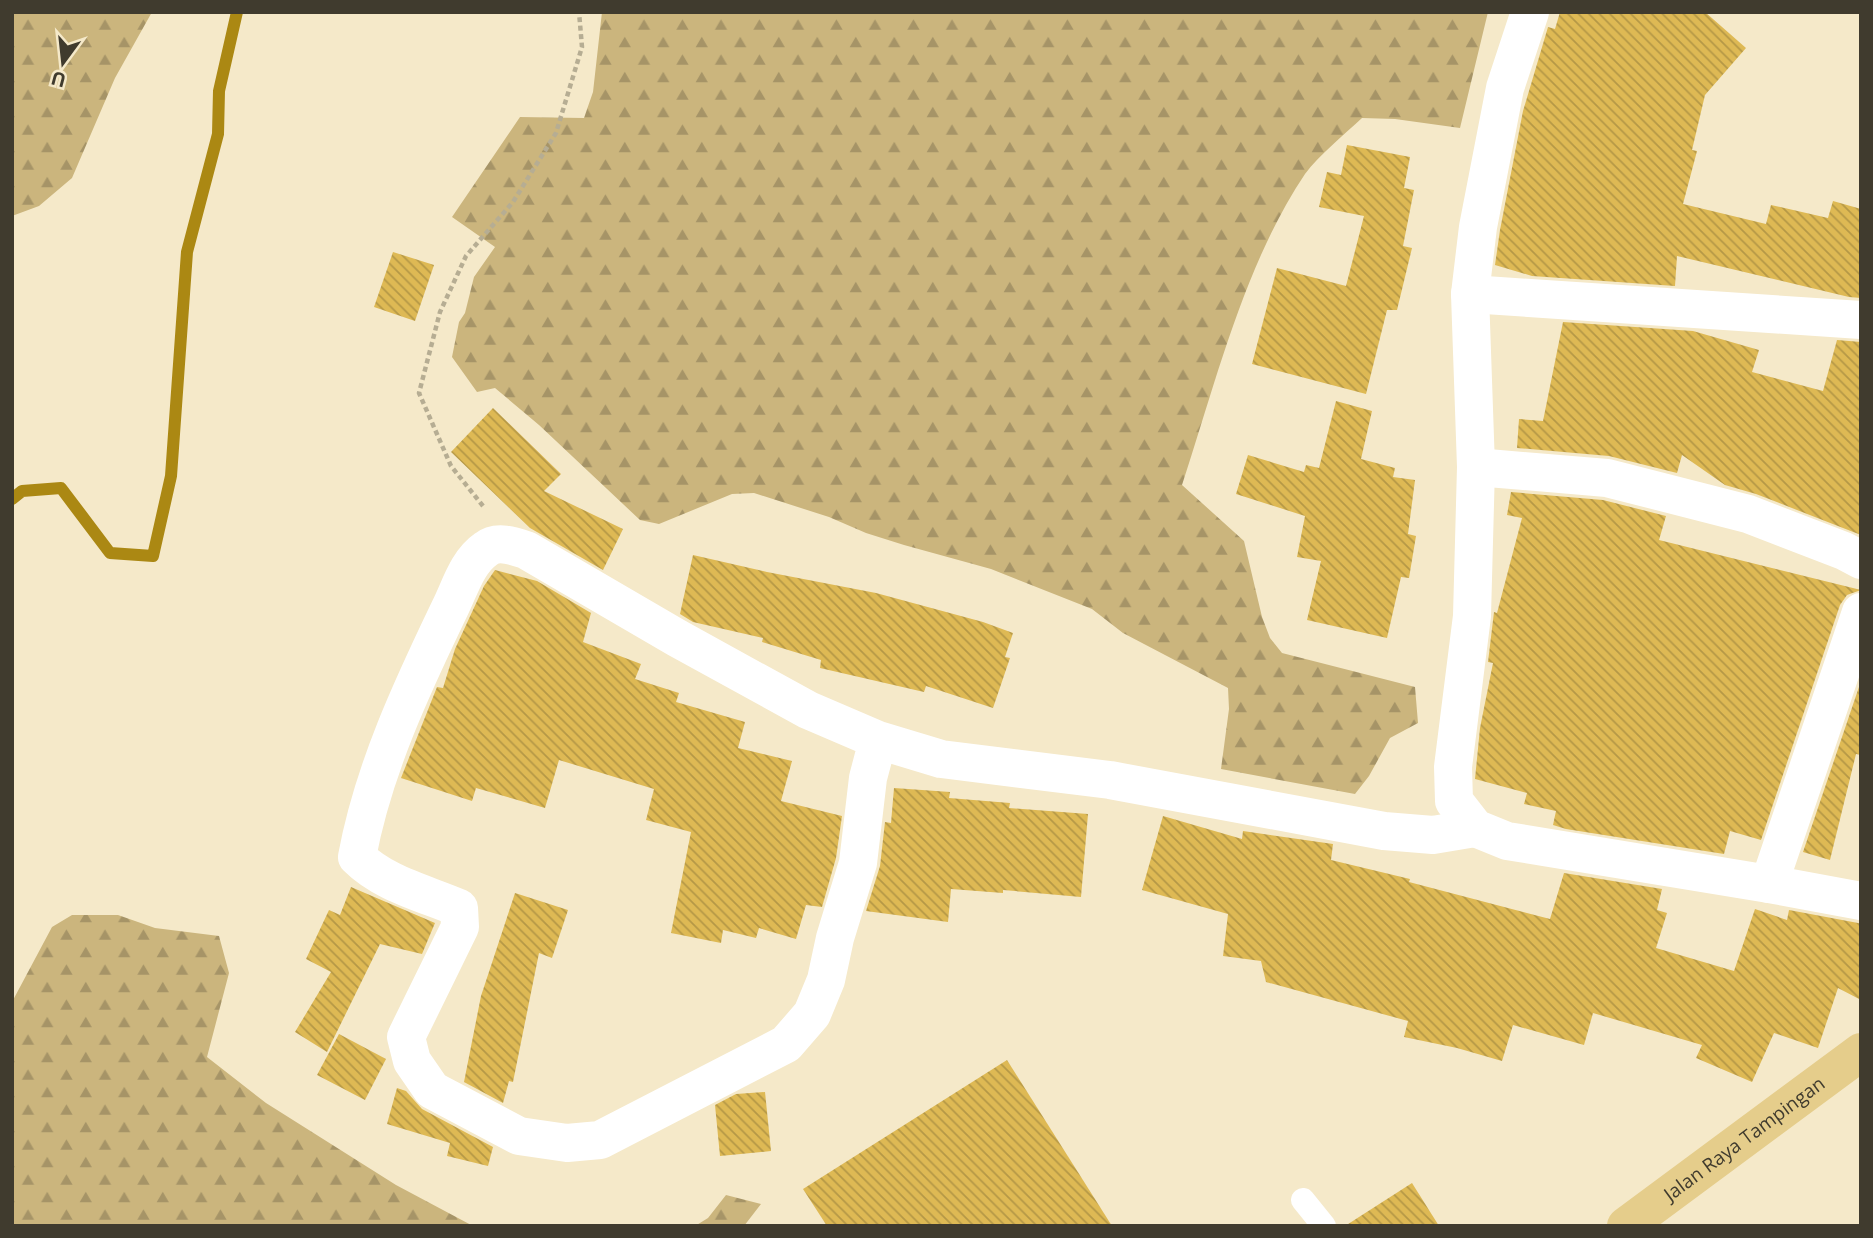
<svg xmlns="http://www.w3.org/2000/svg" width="1873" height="1238" viewBox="0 0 1873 1238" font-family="'Open Sans',sans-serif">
<defs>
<pattern id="forest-firs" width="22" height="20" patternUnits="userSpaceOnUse" patternTransform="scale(1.75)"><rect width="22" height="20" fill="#cbb57d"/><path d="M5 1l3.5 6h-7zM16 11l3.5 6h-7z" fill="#a69467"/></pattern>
<pattern id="building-back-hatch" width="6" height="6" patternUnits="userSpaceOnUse" patternTransform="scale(1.75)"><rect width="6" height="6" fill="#deb954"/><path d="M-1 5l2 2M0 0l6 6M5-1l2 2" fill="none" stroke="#b59846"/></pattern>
</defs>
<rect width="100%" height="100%" fill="#f5e9c9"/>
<g fill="url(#forest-firs)">
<path d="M12,12H152L115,78L72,178L39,206L12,216Z"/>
<path d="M602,12H1488L1460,128L1395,119L1362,118C1345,134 1319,155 1305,174C1244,265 1216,382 1182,485L1244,541L1262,617L1270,638L1282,653L1415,687L1418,723L1390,738L1369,776L1355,794L1221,769L1229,709L1228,688L1123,633L1092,609L991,569L904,545L866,533L829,517L754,493L732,494L659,524L640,520L539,425L495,388L477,392L452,357L459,322L465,313L474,277L495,247L452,217L520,117L584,118L593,92Z"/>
<path d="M72,915H118L155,928L219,936L229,973L207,1057L266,1103L396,1185L473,1226H12V1002L52,927Z"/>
<path d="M726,1195L761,1204L744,1226H695L708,1218Z"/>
</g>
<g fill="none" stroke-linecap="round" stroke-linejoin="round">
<path stroke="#ab8813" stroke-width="12" d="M12,499L22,491L61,488L110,553L153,556L171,476L187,252L218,134L219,91L237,12"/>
</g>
<g fill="url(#building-back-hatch)">
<path d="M1560,12H1705L1746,48L1705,95L1692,150L1697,151L1683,204L1766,224L1771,205L1828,218L1833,201L1861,209V298L1849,297L1677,256L1675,286L1532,276L1495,265L1500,230L1523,111L1548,27L1555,29Z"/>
<path d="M1347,145L1410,157L1404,188L1414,190L1403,246L1412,248L1397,310H1387L1366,394L1252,364L1277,268L1346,286L1364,216L1319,207L1327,172L1341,175Z"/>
<path d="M393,252L434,265L415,321L374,307Z"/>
<path d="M1563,322L1693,331L1759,350L1752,372L1823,391L1837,340L1861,342V535L1756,494L1725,485L1682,455L1677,473L1609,456L1517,448L1519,419L1543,421Z"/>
<path d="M1336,401L1372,411L1361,459L1395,468L1393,477L1415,480L1408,534L1416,536L1409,578L1401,577L1387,638L1307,620L1321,561L1297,557L1305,516L1236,494L1248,455L1304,472L1306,465L1319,468Z"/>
<path d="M493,408L561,474L544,491L623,529L603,570L530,528L451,452Z"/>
<path d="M1511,492L1603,500L1666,516L1659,540L1861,590L1847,595L1840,605L1761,840L1730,831L1724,854L1566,829L1553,825L1556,811L1524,804L1527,793L1475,779L1480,728L1493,663L1488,662L1494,612L1497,613L1522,518L1507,515Z"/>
<path d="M693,555L767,572L876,593L983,622L1013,633L1005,657L1010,658L993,708L926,686L924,692L820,668L821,660L762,642L763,638L693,622L680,614Z"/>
<path d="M495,570L537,581L591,613L583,642L641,664L635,679L679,693L676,702L745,722L738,748L792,761L781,801L842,816L836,858L822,907L806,905L796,939L759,928L756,938L723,930L721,943L671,933L691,832L646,820L654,789L559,760L545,808L476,788L472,801L401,778L437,687L443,688L455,649L484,586Z"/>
<path d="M1861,681V755L1856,754L1830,860L1803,852Z"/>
<path d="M894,788L950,792L949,798L1010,803L1009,808L1088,814L1081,897L1003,890V893L951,889L948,922L866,911L880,866L885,822L891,823Z"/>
<path d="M1163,816L1242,839L1243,831L1333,844L1331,860L1410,879L1409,882L1550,919L1564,873L1662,889L1657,910L1667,913L1656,948L1734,971L1755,909L1787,920L1789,910L1858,923L1861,924V1000L1838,988L1818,1048L1774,1033L1752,1082L1696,1058L1702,1045L1593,1013L1584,1045L1513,1025L1502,1061L1457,1048L1404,1037L1408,1021L1266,982L1261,961L1223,956L1228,914L1142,890Z"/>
<path d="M351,887L435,923L422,954L380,944L327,1052L295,1032L331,972L306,959L329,910L340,915Z"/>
<path d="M515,893L568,910L552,958L539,953L513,1082L509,1081L503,1103L464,1082L481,996Z"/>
<path d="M339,1034L386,1059L365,1100L317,1075Z"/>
<path d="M1007,1060L1112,1226H827L803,1189Z"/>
<path d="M397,1088L406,1091L422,1109L493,1147L488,1166L447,1156L450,1143L387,1124Z"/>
<path d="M765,1092L771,1151L720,1156L715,1105L736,1094Z"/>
<path d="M1412,1183L1439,1226H1345Z"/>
</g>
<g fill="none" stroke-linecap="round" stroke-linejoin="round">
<path stroke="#b6ad93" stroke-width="4.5" stroke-dasharray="5 3.5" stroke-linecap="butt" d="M483,506L451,466L419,393L440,312L466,256L513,202L556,133L582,47L579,12"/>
<path stroke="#fff" stroke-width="24" d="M1303,1200L1324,1226"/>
<g stroke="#fff" stroke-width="38">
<path d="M1530,12L1505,88L1478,227L1470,294L1476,467L1472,616L1453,767L1454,801L1475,828L1507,841L1769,884L1861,901"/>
<path d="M1470,294L1861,320"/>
<path d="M1476,467L1607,478L1748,514L1844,551L1861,560"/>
<path d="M878,740L868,778L858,863L835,938L826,980L812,1014L786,1044L600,1140L567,1143L519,1136L432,1090L412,1061L406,1037L460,927L459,908C424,893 384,884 357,857C373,770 412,687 450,608C460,588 467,562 486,549C497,540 514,546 526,550L677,638L808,710L878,740L941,759L1110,780L1384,831L1433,835L1475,828"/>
<path d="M1769,884L1861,612"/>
</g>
<path stroke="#e5cd8b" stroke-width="38" id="s1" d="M1626,1226L1861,1052"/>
</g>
<g text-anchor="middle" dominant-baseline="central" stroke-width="7" stroke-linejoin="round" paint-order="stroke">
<g font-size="19" fill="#403b2e" stroke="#f5e9c9">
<text stroke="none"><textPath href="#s1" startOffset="147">Jalan Raya Tampingan</textPath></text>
</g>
</g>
<rect width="1873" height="1238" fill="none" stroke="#403b2e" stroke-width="28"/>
<g transform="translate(63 63) rotate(195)" stroke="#f5e9c9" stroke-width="5" paint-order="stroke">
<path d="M0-5L12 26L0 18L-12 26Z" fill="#403b2e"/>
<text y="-10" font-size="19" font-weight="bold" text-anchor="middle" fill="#403b2e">U</text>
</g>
</svg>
